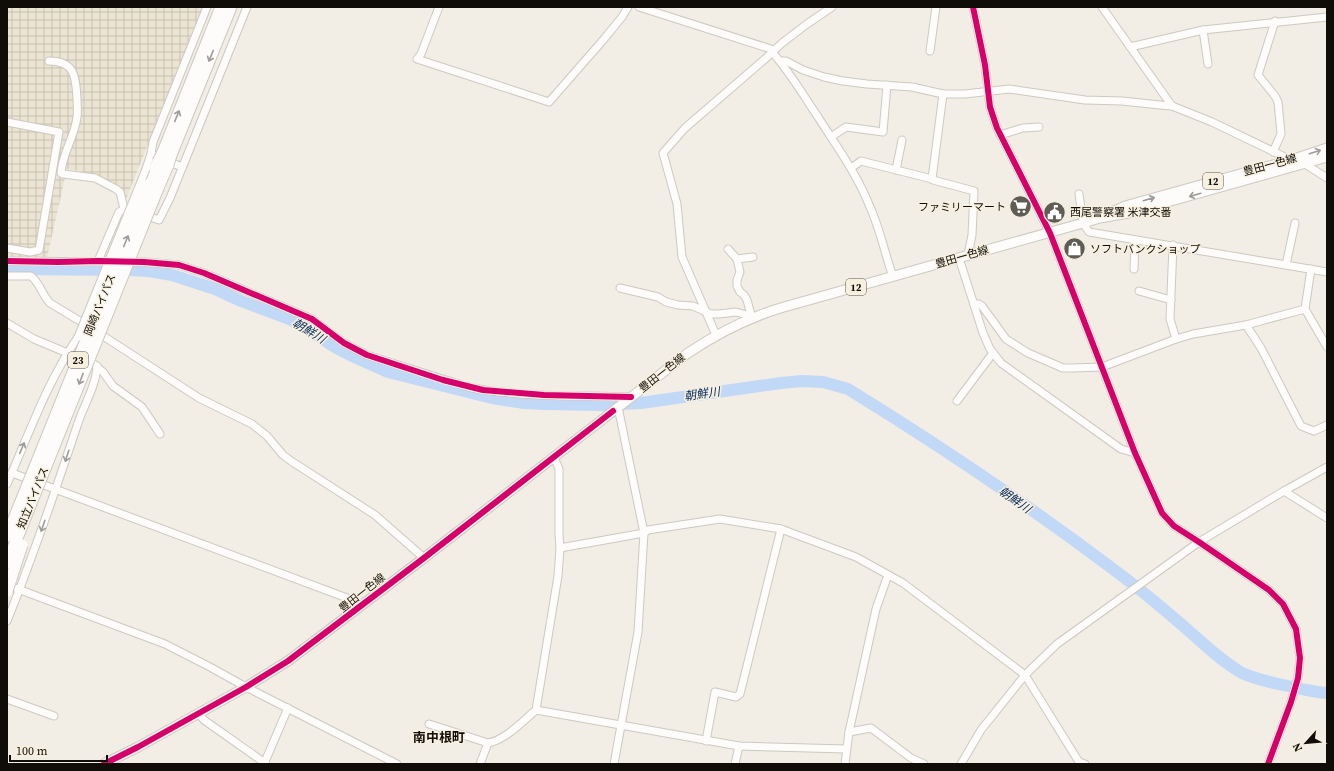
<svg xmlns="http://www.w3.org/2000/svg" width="1334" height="771" viewBox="0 0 1334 771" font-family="'Source Serif 4','Noto Sans JP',serif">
<defs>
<pattern id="industrial-grid" width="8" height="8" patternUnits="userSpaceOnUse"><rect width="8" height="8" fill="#ece4d3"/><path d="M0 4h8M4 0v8" fill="none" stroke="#c9c2b4"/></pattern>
</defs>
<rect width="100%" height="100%" fill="#f2eee5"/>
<path fill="url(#industrial-grid)" d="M7,7H203L125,202L121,188L95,174L67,169L47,258L7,257Z"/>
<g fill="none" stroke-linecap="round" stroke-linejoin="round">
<path stroke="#c2d8f7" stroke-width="12" d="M7,269L130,270L149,271L172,275L215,289L241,301L289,319L305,327L333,346L350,355L388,372L492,398L524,403L544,404L602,405L641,403L781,383L802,381L823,382L848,389C939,445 1028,505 1113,569C1136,586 1159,605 1181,624C1201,641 1219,660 1242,673C1255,679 1269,682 1283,685C1298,688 1312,692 1327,693"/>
<defs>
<g id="minor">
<path d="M439,7L421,54L417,59L549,102L604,39L622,17L628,7"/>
<path d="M639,7L774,50"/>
<path d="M973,7L985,65L990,107L997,128L1050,233L1135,453L1162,513L1174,526L1199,542L1269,590L1283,604L1296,629L1300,658L1298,678L1291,702L1268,764"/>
<path d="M1102,7L1172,106"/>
<path d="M1203,30L1208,64"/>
<path d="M1130,47L1203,30L1327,17"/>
<path d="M930,51L936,7"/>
<path d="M772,52C790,72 803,95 818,117C837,147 857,174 870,207C880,229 885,254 893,277"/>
<path d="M49,61C75,61 76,77 77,99C77,105 78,111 77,117C75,136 62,154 61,173L63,174L95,178L116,189L120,192L124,209"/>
<path d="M780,61H786L803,70L824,77L843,81L867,84L912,87L943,94H965L1009,89L1085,100L1122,101L1160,105L1172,106L1212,122L1291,160"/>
<path d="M7,122L59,132L39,250L30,252L7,248"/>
<path d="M1000,135L1023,128L1039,127"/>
<path d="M831,137L846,127L883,132L887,85"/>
<path d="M1273,152L1281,134L1278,102L1275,96L1258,75L1275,21"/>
<path d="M1305,164L1327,178"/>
<path d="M182,167L151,154L153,142L207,7"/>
<path d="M851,168L861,161L932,179L943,94"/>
<path d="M146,169L151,154"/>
<path d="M896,170L902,140"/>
<path d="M932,179L933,180L974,191L972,235L968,255"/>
<path d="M1079,194L1083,223L1089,232L1327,272"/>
<path d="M144,215L159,220L170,198L247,7"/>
<path d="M1173,245L1170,319L1176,339"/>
<path d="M728,249L737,259"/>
<path d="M959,258L983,333L990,349L1001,363L1121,449L1135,453"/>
<path d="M7,261L114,262"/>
<path d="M98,261L119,212L124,209L134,212"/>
<path d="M124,262H144L179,265L204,273L312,319L344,343L367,355L468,387C521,398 577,395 631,397"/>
<path d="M1286,265L1295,223"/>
<path d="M1134,269L1135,240"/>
<path d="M1311,269L1305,309L1327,347"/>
<path d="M7,276H31C40,283 42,295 50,303L88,326"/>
<path d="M620,288L658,297L666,302L678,305L693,306L711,314H719L736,312L754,317"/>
<path d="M1139,291L1171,300"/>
<path d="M974,304H979L982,306L1006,339L1028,353L1063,368H1072L1102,367L1176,339L1193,334L1246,325L1305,309"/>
<path d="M751,315L747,300L744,295L740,292L737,286V280L740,272L737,259L753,257"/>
<path d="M7,323L34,339L82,359"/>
<path d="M1246,325L1261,348L1301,426L1314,431L1327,425"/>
<path d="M97,332L199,398L252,424L267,436L283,455L291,461L375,515L424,558"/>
<path d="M716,335L682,257L677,204L663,153L685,128L765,59L782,43L807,24L832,7"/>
<path d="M94,364L103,372L113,386L142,407L160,434"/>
<path d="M957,401L993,353"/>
<path d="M12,473L347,598L355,602L360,607"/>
<path d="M7,484C29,434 47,382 78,337"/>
<path d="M1284,491L1327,518"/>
<path d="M560,548L644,533L648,530L720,519L781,529L856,557L903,583L1025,675L1079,762L1085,764"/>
<path d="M7,585L165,644L210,667L246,687L397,764"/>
<path d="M7,621C33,557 55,492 77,426C83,406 96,387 97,366"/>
<path d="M7,699L54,716"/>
<path d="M536,710L739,746L846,749"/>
<path d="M198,713L204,720L265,763"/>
<path d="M429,724L488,743C504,741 523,721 536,710L558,576L560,548L559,534V469L554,457"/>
<path d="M849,732L871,728L911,758L924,764"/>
<path d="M706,741L715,692L736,697L740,694L781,529"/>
<path d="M264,764L288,708"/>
<path d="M480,764L488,743"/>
<path d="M614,764L638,632L644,533L618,407"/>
<path d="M735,764L739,746"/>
<path d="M845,764L849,732L876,609L888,575"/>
<path d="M961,764L981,730L1025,675L1057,644L1199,542L1284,491L1327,467"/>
</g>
<g id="major">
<path d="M1110,213L1125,206L1291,160L1327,148"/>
<path d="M104,764L138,747L246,687L288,661L424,558L688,353C718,333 749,317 784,307L1083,223L1100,218L1128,213L1327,157"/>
</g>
<g id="highway">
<path d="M163,152L221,7"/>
<path d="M171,155L231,7"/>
<path d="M149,184L158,162"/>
<path d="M158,188L168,165"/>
</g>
</defs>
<use href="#minor" stroke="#ccc9c2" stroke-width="9"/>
<use href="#major" stroke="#ccc9c2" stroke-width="11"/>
<use href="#highway" stroke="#ccc9c2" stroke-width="13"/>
<use href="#minor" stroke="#fdfcfb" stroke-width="7"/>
<use href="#major" stroke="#fdfcfb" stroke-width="9"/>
<use href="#highway" stroke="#fdfcfb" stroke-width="11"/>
<defs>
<path id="minor-bridge" d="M78,337L146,169"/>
<g id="highway-bridge">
<path d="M158,162L163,152"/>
<path d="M168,165L171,155"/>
<path d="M7,536L149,184"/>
<path d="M7,563L158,188"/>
<path d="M7,591L22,545"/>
</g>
</defs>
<use href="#minor-bridge" stroke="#ccc9c2" stroke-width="9" stroke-linecap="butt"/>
<use href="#highway-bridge" stroke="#ccc9c2" stroke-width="13" stroke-linecap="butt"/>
<use href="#minor-bridge" stroke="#fdfcfb" stroke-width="7"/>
<use href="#highway-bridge" stroke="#fdfcfb" stroke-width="11"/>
<defs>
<g id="cycleway">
<path d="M973,7L985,65L990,107L997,128L1050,233L1135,453L1162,513L1174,526L1199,542L1269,590L1283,604L1296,629L1300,658L1298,678L1291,702L1268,764"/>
<path d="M7,261L58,262L98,261L144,262L179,265L204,273L312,319L344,343L367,355L443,380L483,390L544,395L631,397"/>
<path d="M104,764L138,747L246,687L288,661L424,558L613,411"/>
</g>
</defs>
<use href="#cycleway" stroke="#f8f0df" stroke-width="8"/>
<use href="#cycleway" stroke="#d6006c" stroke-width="6"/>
</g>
<defs><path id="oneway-shaft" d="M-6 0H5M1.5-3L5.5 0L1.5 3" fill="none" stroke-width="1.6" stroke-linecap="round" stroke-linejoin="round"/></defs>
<g stroke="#9e9c9a">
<use href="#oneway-shaft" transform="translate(211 56) rotate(112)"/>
<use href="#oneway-shaft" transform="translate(177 116) rotate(-68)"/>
<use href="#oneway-shaft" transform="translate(1315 152) rotate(-18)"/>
<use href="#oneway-shaft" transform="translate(1195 195) rotate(164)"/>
<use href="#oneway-shaft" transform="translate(1149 199) rotate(-16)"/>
<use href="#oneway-shaft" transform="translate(126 241) rotate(-68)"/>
<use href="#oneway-shaft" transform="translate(81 379) rotate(111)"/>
<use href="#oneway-shaft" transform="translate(22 448) rotate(-67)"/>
<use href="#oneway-shaft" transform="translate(67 456) rotate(108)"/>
<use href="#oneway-shaft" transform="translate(43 526) rotate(109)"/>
</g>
<defs>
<symbol id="supermarket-disc" viewBox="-11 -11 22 22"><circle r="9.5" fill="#5f5c55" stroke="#f8f0df"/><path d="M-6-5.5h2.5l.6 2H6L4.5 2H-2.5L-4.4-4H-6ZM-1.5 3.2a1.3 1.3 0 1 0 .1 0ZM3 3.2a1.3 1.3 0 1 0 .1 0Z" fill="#fff"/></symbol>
<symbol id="civic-disc" viewBox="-11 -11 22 22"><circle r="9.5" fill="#5f5c55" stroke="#f8f0df"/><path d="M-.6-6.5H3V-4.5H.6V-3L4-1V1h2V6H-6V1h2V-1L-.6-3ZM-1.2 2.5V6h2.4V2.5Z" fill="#fff"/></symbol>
<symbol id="shop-disc" viewBox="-11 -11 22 22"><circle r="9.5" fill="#5f5c55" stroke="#f8f0df"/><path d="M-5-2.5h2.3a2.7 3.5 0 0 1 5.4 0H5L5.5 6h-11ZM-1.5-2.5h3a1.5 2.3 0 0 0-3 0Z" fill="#fff"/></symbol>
</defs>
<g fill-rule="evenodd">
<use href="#supermarket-disc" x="1008" y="194" width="25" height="25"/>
<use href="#civic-disc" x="1042" y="200" width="25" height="25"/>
<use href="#shop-disc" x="1062" y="236" width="25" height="25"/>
</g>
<g text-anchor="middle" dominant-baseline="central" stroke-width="3" stroke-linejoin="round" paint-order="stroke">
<g fill="#f8f0df" stroke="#565148" stroke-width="1">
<rect x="1203" y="173" width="20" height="16" rx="3"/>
<rect x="846" y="279" width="20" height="16" rx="3"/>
<rect x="68" y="352" width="20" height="16" rx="3"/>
</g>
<g font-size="10" font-weight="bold" fill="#100d08">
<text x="1213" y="181">12</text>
<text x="856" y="287">12</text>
<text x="78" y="360">23</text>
</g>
<g font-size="11" fill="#100d08" stroke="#f8f0df">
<text transform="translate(1270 165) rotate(-15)">豊田一色線</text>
<text transform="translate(962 257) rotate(-16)">豊田一色線</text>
<text transform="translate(100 305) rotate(-68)">岡崎バイパス</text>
<text transform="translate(662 373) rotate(-38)">豊田一色線</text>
<text transform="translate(33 498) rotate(-68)">知立バイパス</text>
<text transform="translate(362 593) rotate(-38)">豊田一色線</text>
</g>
<g font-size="11" fill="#100d08" stroke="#f8f0df" text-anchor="start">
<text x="1006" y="207" text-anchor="end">ファミリーマート</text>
<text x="1070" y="212">西尾警察署 米津交番</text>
<text x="1090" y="249">ソフトバンクショップ</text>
</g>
<g font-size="12" font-style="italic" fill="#092e63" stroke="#f8f0df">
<text transform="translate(309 331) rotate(31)">朝鮮川</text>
<text transform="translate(702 394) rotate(-8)">朝鮮川</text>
<text transform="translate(1015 500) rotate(35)">朝鮮川</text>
</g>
<g font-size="13" font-weight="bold" fill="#100d08" stroke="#f8f0df">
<text x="439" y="737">南中根町</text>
</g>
</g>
<rect width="1334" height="771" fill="none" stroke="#100d08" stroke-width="16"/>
<g transform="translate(1306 743) rotate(243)" stroke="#f8f0df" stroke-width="3" paint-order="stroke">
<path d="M0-3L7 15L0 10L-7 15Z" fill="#100d08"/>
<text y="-6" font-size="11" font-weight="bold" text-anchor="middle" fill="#100d08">N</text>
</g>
<path d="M10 755v6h97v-6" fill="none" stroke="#100d08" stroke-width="2"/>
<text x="16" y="755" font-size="12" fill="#100d08" stroke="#f8f0df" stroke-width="3" paint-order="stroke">100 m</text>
</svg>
